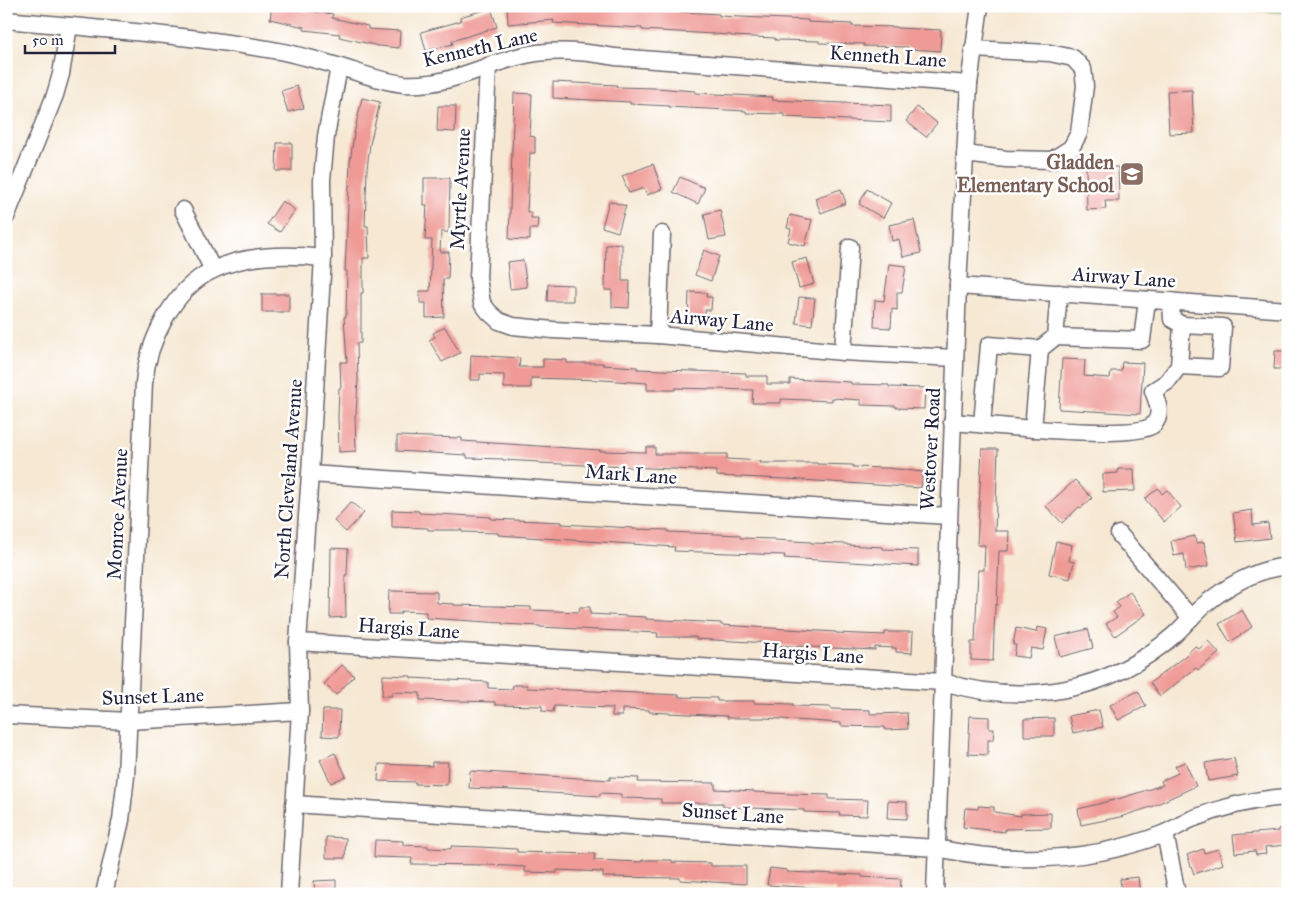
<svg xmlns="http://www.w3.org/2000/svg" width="1294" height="900" viewBox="0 0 1294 900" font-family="'IM FELL Great Primer',serif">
<rect width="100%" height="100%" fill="#fff"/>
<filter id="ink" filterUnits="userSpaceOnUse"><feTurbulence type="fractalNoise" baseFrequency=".02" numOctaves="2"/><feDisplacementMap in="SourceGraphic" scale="10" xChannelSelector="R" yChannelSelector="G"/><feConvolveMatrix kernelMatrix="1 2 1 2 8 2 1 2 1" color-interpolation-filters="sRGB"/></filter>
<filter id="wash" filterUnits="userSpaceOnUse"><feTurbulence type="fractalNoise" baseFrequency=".0096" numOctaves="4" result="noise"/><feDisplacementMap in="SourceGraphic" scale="20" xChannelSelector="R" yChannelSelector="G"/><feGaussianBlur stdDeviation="1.12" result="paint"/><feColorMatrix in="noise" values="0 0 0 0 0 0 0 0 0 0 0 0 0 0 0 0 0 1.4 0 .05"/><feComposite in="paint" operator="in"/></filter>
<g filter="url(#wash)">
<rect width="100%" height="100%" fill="#f6e8d3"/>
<path fill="#a2d888" stroke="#627d62" d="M1176,6H1288V13Z"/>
<g id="blocks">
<g fill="#ef9a95">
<path d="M272,6H289L299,8L298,10L333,14L332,18L368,26V29L400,31L399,48L379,46L339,37L340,34L304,30V27L270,19Z"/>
<path d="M507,6L631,7V9L719,14V16L808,20V22L852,24V26L897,27V28L941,30L940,51L908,49V47L864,46V44L819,43V41L775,40V38L731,36V35L642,30V28L553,23L554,20L508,24Z"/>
<path d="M491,8L497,27L452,41L453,44L426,51L421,32L461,21L460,17Z"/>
<path d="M553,82L617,85L616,87L656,88L695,91V93L773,97L772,100L891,105V122L785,117V114L746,113V111L669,107V106L630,104V102L553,98Z"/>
<path d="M297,86L304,108L288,112L281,91Z"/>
<path d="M1192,90L1194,133L1169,134L1167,91Z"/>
<path d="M514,93L532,94L530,136L535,137V153H530L527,212H531V218H538L537,229H530V240L509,239Z"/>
<path d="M362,98L380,102L370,144L367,169L365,226H368L369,258H363V293H361V343H357L358,380L356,415H355L356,451L339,452L338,416L339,388H341L340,362H347L344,317H346L347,271H345L350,162L354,134Z"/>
<path d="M438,106H456L455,132L437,131Z"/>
<path d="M917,107L937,123L926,137L906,121Z"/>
<path d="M277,143H292V171H276Z"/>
<path d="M653,164L662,189L647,195L644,188L629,193L622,176Z"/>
<path d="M1118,167L1119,201H1105L1106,209L1087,210L1086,168Z"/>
<path d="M680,177L705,188L698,204L673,192Z"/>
<path d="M424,178H450L449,232H441L440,252H449L448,279H443L444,317L426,318V303H420V291H430L432,240H425L427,205H424Z"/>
<path d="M841,189L846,203L821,213L815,198Z"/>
<path d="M867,189L891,203L883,218L859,204Z"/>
<path d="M282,201L295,210L280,232L267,224Z"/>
<path d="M609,201L626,206L618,232L602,227Z"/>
<path d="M720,210L726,237L709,240L704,214Z"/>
<path d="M790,215L812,220L805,246L788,242L791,229L787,228Z"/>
<path d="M914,220L921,253L903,257L899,239L892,241L889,225Z"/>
<path d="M622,244V281H630L629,308L612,307V290H605L606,245Z"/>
<path d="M704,250L719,256L711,281L695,275Z"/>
<path d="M807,258L814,284L799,288L792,262Z"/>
<path d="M523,260L527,287L510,289L507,262Z"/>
<path d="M889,264L906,266L902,292H897V310L892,309L891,328L874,327L875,300L884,301Z"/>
<path d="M548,284L573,285V301H547Z"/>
<path d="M689,292L707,293L706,297H712L711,310H705V320L688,319Z"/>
<rect x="262" y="294" width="27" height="18"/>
<path d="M799,297L815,298L812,325L796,323Z"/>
<path d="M445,327L460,353L442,362L429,340L435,337L433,333Z"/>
<path d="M1275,351H1288V369H1274Z"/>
<path d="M471,355L520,358L519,367H543V359L567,360V363H603V365L637,367V369L746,373V376H767V384H790V379L851,382V384L889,385V387L925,388L924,409L896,408V406L861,405V400L832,398V401L781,399V403H752L753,390L675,388V390H647V383L602,380L531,378V388H504V375L480,374V380H470Z"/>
<path d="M1062,359L1085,360L1084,376L1110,378L1111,371H1121L1122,362L1143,363L1140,414L1059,409Z"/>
<path d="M397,436L462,438V441L600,450L599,451L646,452V447H655V454H727V459L761,461L760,463H817V464L853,465V467L888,468L923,472L921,488L787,479L717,476V471L539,463V462L503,460V459L467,458V455L397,451Z"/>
<path d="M982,449H998L995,531H1009L1008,551H999L997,605H995L993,661L971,660V642H975L978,570H984L985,545H977Z"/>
<path d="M1118,469H1134L1135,491L1103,492V474L1118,473Z"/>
<path d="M1075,480L1092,498L1081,508L1079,507L1062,523L1046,506Z"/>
<path d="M1158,488L1162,494L1167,490L1181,507L1164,522L1145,499Z"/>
<path d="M351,502L364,513L346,532L334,521Z"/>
<path d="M392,510L419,511V513L491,517V519L562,522V524L633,528V529L668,530V532L740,535V538L775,539V540L811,542V543L847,544V545L882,547V549L918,550V566L784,558L785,555L674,551L675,547L498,535V533L462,532V530H428V528L392,527Z"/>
<path d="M1252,510L1253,525L1268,523L1270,538L1237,542L1233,513Z"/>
<path d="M1195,536L1196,543L1204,542L1209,566L1186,570L1184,554L1174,556L1171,541Z"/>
<path d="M1056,541L1072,545L1069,561L1074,562L1070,579L1049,574Z"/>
<path d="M331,548L348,549L347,575H345L346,617L330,618Z"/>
<path d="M389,591L437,592V603L454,604V605L531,607V610L579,612L580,607H590V614L646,617V619L721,623V625L836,632V633L885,635V632H913L912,653L896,652V648L875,647V650L770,645V643L696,639V637H657L658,633L540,627V626L502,624L503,623L426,618V612L401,611V614H388Z"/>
<path d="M1130,592L1146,614L1115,636L1106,624L1117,617L1113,612L1120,607L1116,602Z"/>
<path d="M1242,610L1252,627L1230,642L1219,624Z"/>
<path d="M1037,627L1047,629L1043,650L1031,648L1029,658L1014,656L1016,645H1013L1016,628L1036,632Z"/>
<path d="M1088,629L1093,648L1060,657L1055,637Z"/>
<path d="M1208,641L1219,653L1198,670L1196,668L1160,696L1150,683L1185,656L1195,646L1199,649Z"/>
<path d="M342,665L354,676L336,695L324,684Z"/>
<path d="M383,675L411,676V678L488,682V688L512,689L513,685H527V688L679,695V697L717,698V701H754V703L793,704V706L831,707V709L870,710V714L907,713L908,729L885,730V727L841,726V723L765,718H727V716L649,712V710L622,709V716H612L613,708L554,706L553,712L542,711V706L495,705V702L420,700V693L392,692V696H382Z"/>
<path d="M1138,691L1146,706L1118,720L1110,705Z"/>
<path d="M323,710H340L339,737L322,736Z"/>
<path d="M1099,710L1103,727L1073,733L1069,716Z"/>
<path d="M970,716L989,717V729H994L993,740H988V755L968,754Z"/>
<path d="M1054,718V736H1024V719Z"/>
<path d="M335,753L346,776L331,783L320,760Z"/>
<path d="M1234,758L1238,776L1208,781L1205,763Z"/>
<path d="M432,762H448L447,785L415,784L416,782L378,781L379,764L432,766Z"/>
<path d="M1185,762L1196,786L1151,807L1120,817L1081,825L1078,809L1118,799L1163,785L1161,781L1178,773L1175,766Z"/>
<path d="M470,771L610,780V777L639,778L638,782L715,783V789L754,791V792L791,794L829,795V799L868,800L867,816L839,815L840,813L804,812V810L723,807V803H661V799L621,798V794L600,793V796L533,792V791L469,788Z"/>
<path d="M888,801L907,802V819L887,818Z"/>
<path d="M978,806L994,807V812L1021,816V814L1051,813V828L1005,829V832L963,827L965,808L978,809Z"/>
<path d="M1288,828V845L1265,847L1266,854L1256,855L1255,851L1235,853L1233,835L1278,831V829Z"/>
<path d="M326,837L346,838L345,858H326Z"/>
<path d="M375,840L403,841V845L428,846V848L451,849V846L480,847L517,849V852L595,854L594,860L641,862L642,860H672V862L711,863V866H746V884L680,880V878L603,877V872L557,870V873L525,872V867L489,865L411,864L412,858L374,857Z"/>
<path d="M1203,849L1204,853L1218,849L1223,864L1194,874L1187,855Z"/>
<path d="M770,868L787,870V872L862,875V877L901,879L900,894L835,892V889L767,885Z"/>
<path d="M1138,877L1140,894H1122L1120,879Z"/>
<path d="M336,880V894H315L314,881Z"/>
</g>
</g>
</g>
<g filter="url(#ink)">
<use href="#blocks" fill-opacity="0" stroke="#6c6770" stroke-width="1"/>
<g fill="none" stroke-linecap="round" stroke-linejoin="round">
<defs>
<g id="minor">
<path d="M6,20C99,29 192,35 284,52C306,57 329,63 350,70C368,76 385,82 404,84C445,87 479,67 517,57C549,48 583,51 615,57L969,84"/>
<path d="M488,66L478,278L482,303L489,312L499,321L513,326L553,330L658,335L843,352L955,358"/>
<path d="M965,154L1006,159L1052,160L1071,148L1079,133L1085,86L1083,69L1073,58L1050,53L973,49"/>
<path d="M183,210L213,270"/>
<path d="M6,217L55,95L61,74L69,26"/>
<path d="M958,286L1288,310"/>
<path d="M1171,301L1172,319L1182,325"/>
<path d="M658,335L662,234"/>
<path d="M1055,337L1142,340L1147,300"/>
<path d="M843,352L850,247"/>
<path d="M952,422C983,424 1137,442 1154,424C1163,414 1157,401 1153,391L1167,382L1179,366L1182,325L1223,327L1220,368L1179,366"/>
<path d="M982,424L989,345L1040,349L1055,337L1059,293"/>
<path d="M1033,429L1040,349"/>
<path d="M310,474L948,516"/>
<path d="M1119,534L1191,618"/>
<path d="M298,642L943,682C1025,706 1108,693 1174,635C1184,626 1193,615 1203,606C1227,586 1256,569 1288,566"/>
<path d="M6,715L129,721L300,711"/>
<path d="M294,804L936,848C1013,864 1091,863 1165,833C1174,829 1183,823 1192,819C1222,807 1255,799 1288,797"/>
<path d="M1165,833L1177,894"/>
<path d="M104,894L121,820L126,776L144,383C148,341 173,289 213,270C246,254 288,254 323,258"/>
<path d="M289,894L300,711L298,642L310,474L323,258L322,180L326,136L339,67"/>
<path d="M935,894L958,286L969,84L980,6"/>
</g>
</defs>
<use href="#minor" stroke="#6c6770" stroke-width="19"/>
<use href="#minor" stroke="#fff" stroke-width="16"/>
</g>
</g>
<defs>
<symbol id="school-square" viewBox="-11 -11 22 22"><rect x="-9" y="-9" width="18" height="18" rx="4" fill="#8d6e63" stroke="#fff"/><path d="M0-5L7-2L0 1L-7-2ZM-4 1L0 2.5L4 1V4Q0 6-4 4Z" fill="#fff"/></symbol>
</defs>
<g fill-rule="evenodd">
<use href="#school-square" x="1118" y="160" width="28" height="28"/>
</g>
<g text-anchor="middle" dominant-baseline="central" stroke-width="5" stroke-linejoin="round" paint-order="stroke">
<g font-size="20" fill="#22223b" stroke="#fff">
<text transform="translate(480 47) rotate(-13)">Kenneth Lane</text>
<text transform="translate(888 56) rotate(4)">Kenneth Lane</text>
<text transform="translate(460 189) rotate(-87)">Myrtle Avenue</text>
<text transform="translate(1124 277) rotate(4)">Airway Lane</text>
<text transform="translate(722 320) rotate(5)">Airway Lane</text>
<text transform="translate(930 449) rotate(-87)">Westover Road</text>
<text transform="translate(631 474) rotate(4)">Mark Lane</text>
<text transform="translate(288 479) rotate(-86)">North Cleveland Avenue</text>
<text transform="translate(117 514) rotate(-87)">Monroe Avenue</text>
<text transform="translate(409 628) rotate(4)">Hargis Lane</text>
<text transform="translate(813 653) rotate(4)">Hargis Lane</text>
<text transform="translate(153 696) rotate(-2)">Sunset Lane</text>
<text transform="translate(733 813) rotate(4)">Sunset Lane</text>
</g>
<g font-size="20" font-weight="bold" fill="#785e54" stroke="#fff" text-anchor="end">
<text x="1114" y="162">Gladden<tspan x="1114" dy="23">Elementary School</tspan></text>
</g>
</g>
<rect width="1294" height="900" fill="none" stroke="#fff" stroke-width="25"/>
<path d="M25 45v8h90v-8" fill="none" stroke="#22223b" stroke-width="2.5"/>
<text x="32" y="45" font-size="15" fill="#22223b" stroke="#ffffff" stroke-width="4" paint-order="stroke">50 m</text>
</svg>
